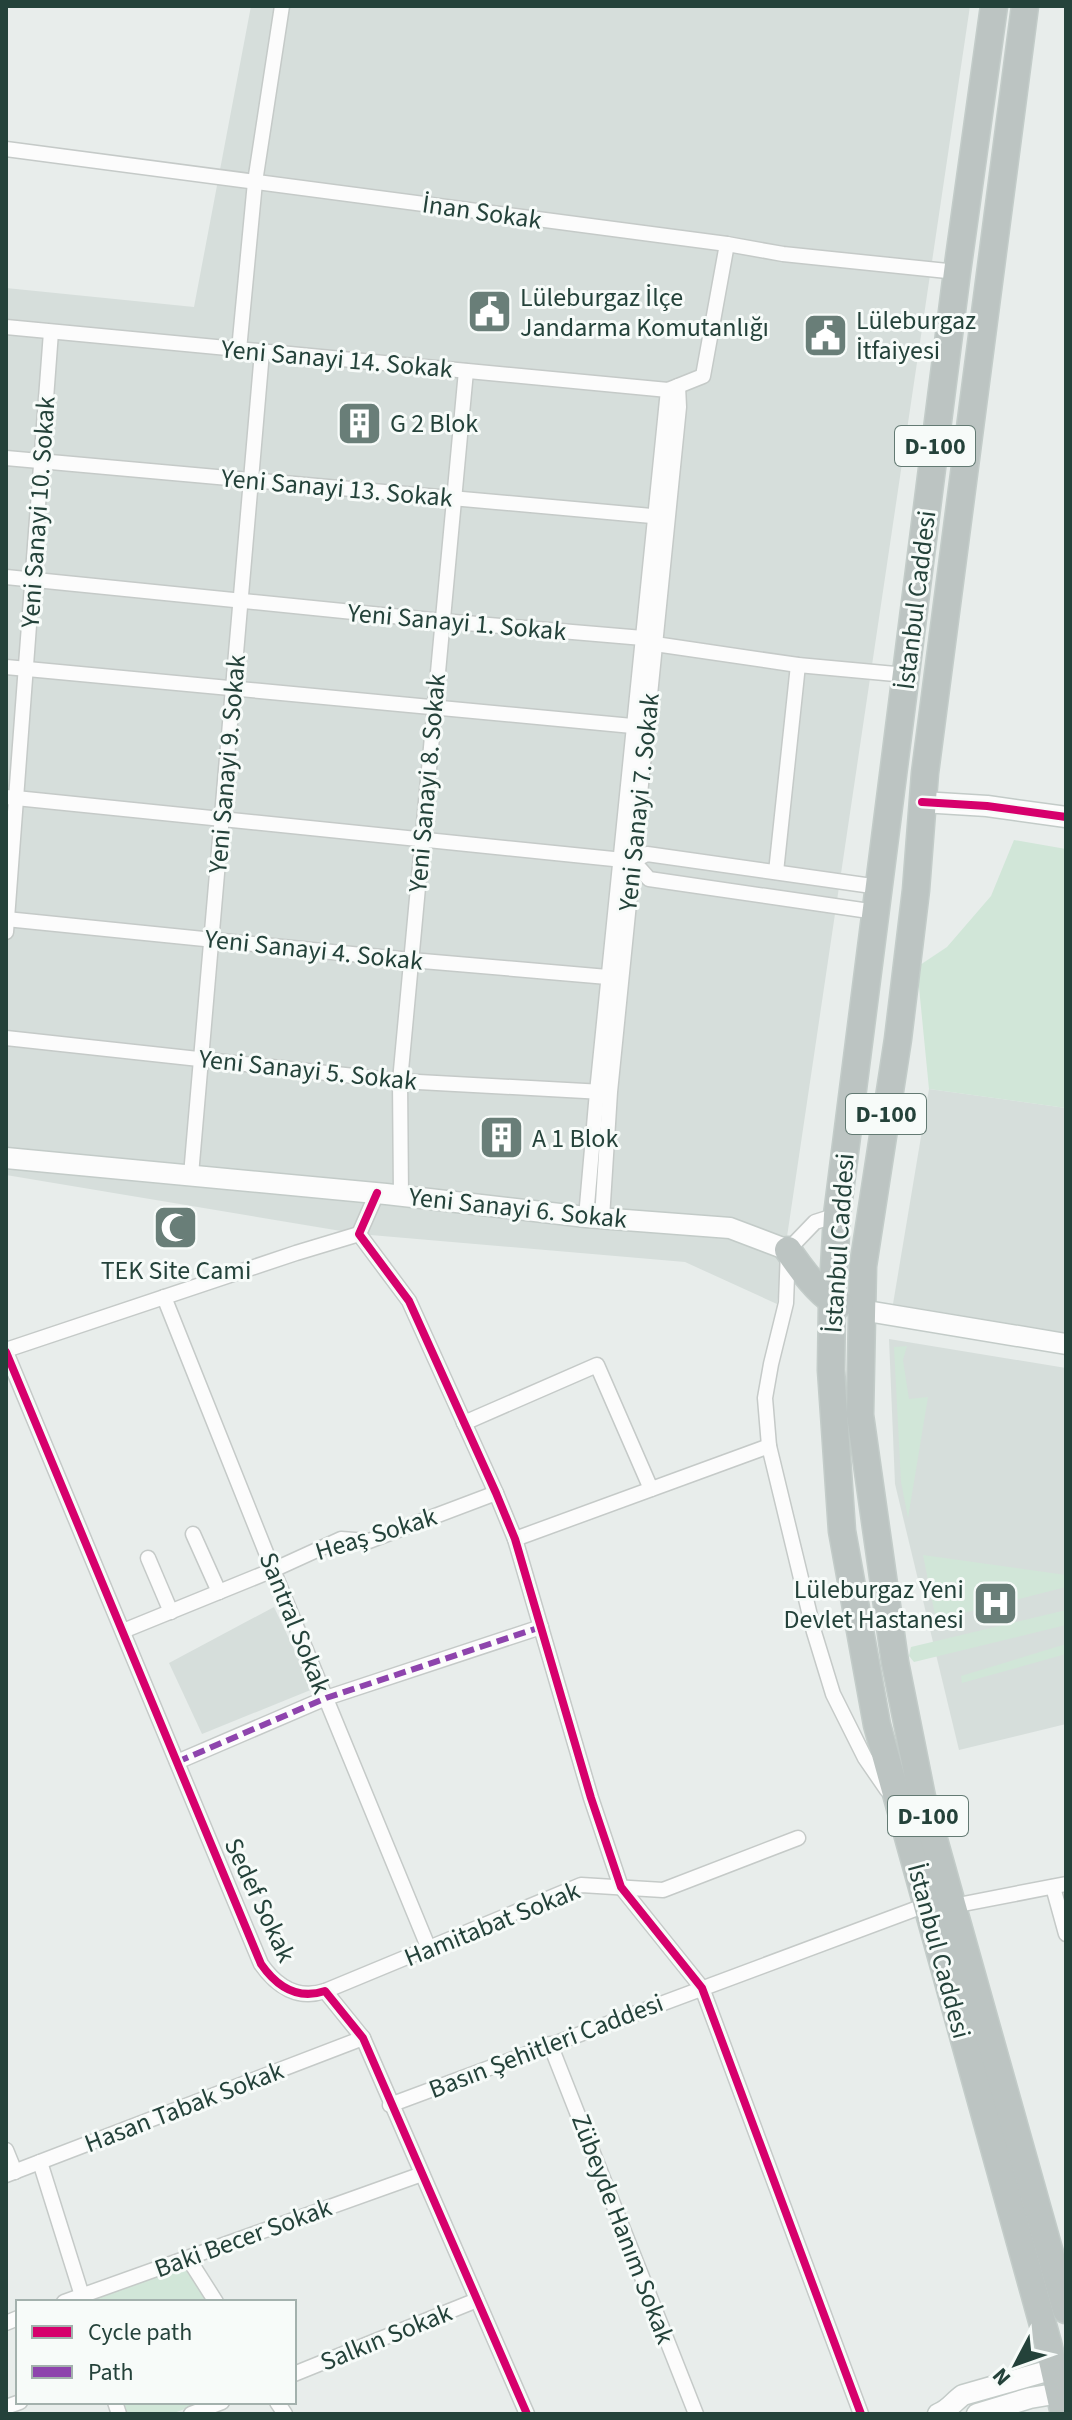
<svg xmlns="http://www.w3.org/2000/svg" width="1072" height="2420" viewBox="0 0 1072 2420" font-family="'Source Sans 3',sans-serif">
<rect width="100%" height="100%" fill="#e8edeb"/>
<g fill="#d6dedb">
<path d="M251,6H970L777,1304L685,1262L359,1234L6,1175V288L194,307Z"/>
<path d="M929,1089L1066,1108V1333L893,1304Z"/>
<path d="M889,1339L1066,1368V1724L959,1750L895,1484Z"/>
<path d="M274,1607L313,1689L202,1734L169,1663Z"/>
</g>
<g fill="#d1e6d8">
<path d="M1014,840L1066,849V1108L929,1089L917,967L947,947L991,896Z"/>
<path d="M907,1346L903,1360L909,1399L928,1397L908,1518L901,1482L894,1347Z"/>
<path d="M923,1555L1066,1575V1587L936,1620Z"/>
<path d="M1066,1610V1625L914,1662L909,1656L911,1647Z"/>
<path d="M1066,1644V1654L962,1683L961,1676Z"/>
<path d="M186,2265L208,2302H90L88,2297Z"/>
<path d="M124,2402H204L171,2414H127Z"/>
</g>
<g fill="none" stroke-linecap="round" stroke-linejoin="round">
<defs>
<g id="street">
<path d="M6,149L727,244L783,254L957,272"/>
<path d="M6,327L668,390L703,376L727,244"/>
<path d="M239,350L255,182L282,6"/>
<path d="M6,458L663,517"/>
<path d="M6,577L442,621L643,638L655,644L798,665L906,675"/>
<path d="M6,667L643,727"/>
<path d="M6,797L633,861L647,854L879,887"/>
<path d="M633,861L649,879L876,912"/>
<path d="M776,872L798,665"/>
<path d="M6,919L411,960L619,978"/>
<path d="M6,932L51,332"/>
<path d="M6,1038L400,1081L603,1092"/>
<path d="M191,1175L262,352"/>
<path d="M377,1193L359,1234L409,1301L496,1493L515,1539L591,1798L621,1887L702,1988L861,2414"/>
<path d="M401,1196L400,1081L466,371"/>
<path d="M837,1215L815,1222L788,1250L786,1303L771,1364L765,1398L769,1446L814,1632L833,1694L865,1758L887,1790"/>
<path d="M586,1217L597,1092L668,390"/>
<path d="M602,1218L610,1092L679,407L678,386"/>
<path d="M164,1297L273,1570L429,1949"/>
<path d="M6,1350L296,1253L359,1234"/>
<path d="M6,1352L261,1964C277,1987 298,2000 325,1991L363,2038L527,2414"/>
<path d="M464,1423L597,1365L651,1489"/>
<path d="M193,1534L219,1592"/>
<path d="M515,1539L769,1446"/>
<path d="M148,1558L171,1612"/>
<path d="M123,1631L273,1570L341,1539L369,1541L496,1493"/>
<path d="M177,1762L326,1698L541,1627"/>
<path d="M1053,1887L1066,1934"/>
<path d="M953,1906L1066,1884"/>
<path d="M325,1991L581,1885L663,1890L798,1838"/>
<path d="M550,2044L696,2414"/>
<path d="M390,2105L926,1905"/>
<path d="M6,2150L15,2172"/>
<path d="M40,2162L84,2302"/>
<path d="M6,2175L363,2038"/>
<path d="M188,2258L216,2302"/>
<path d="M64,2302L422,2174"/>
<path d="M6,2323L18,2318"/>
<path d="M294,2374L477,2300"/>
<path d="M115,2402L119,2414"/>
<path d="M277,2402L285,2414"/>
<path d="M6,2407L20,2402"/>
<path d="M191,2414L222,2402"/>
</g>
<g id="secondary">
<path d="M922,802L987,806L1066,817"/>
<path d="M6,1158L386,1194L586,1217L730,1228L788,1250"/>
<path d="M861,1310L1066,1344"/>
<path d="M938,2414C949,2410 953,2402 963,2395L1054,2369"/>
<path d="M977,2414L1030,2398L1060,2393"/>
</g>
<g id="highway">
<path d="M994,6L957,272L837,1215L832,1302L831,1370L842,1531L877,1725L1048,2343L1064,2414"/>
<path d="M1025,6L925,773L916,890L898,1039L863,1266L860,1415L895,1662L922,1797L1066,2310"/>
<path d="M788,1250C798,1265 823,1300 840,1304"/>
</g>
</defs>
<use href="#street" stroke="#c5cac8" stroke-width="17"/>
<use href="#secondary" stroke="#c3cbc8" stroke-width="23"/>
<use href="#highway" stroke="#c3ccc9" stroke-width="29"/>
<use href="#street" stroke="#fcfcfc" stroke-width="14"/>
<use href="#secondary" stroke="#fcfcfc" stroke-width="20"/>
<use href="#highway" stroke="#bcc4c2" stroke-width="26"/>
<path stroke="#8e44ad" stroke-width="6" stroke-dasharray="12 6" stroke-linecap="butt" d="M177,1762L326,1698L541,1627"/>
<defs>
<g id="cycleway">
<path d="M922,802L987,806L1066,817"/>
<path d="M377,1193L359,1234L409,1301L496,1493L515,1539L591,1798L621,1887L702,1988L861,2414"/>
<path d="M6,1352L261,1964C277,1987 298,2000 325,1991L363,2038L527,2414"/>
</g>
</defs>
<use href="#cycleway" stroke="#f7fbf9" stroke-width="13"/>
<use href="#cycleway" stroke="#d6006c" stroke-width="8"/>
</g>
<defs>
<symbol id="civic-square" viewBox="-11 -11 22 22"><rect x="-9" y="-9" width="18" height="18" rx="4" fill="#697e78" stroke="#f7fbf9"/><path d="M-.6-6.5H3V-4.5H.6V-3L4-1V1h2V6H-6V1h2V-1L-.6-3ZM-1.2 2.5V6h2.4V2.5Z" fill="#fff"/></symbol>
<symbol id="building-square" viewBox="-11 -11 22 22"><rect x="-9" y="-9" width="18" height="18" rx="4" fill="#697e78" stroke="#f7fbf9"/><path d="M-4-6H4V6H1V3H-1V6H-4ZM-2.5-4.3h1.7v1.8h-1.7ZM.8-4.3h1.7v1.8H.8ZM-2.5-1h1.7V.8h-1.7ZM.8-1h1.7V.8H.8Z" fill="#fff"/></symbol>
<symbol id="mosque-square" viewBox="-11 -11 22 22"><rect x="-9" y="-9" width="18" height="18" rx="4" fill="#697e78" stroke="#f7fbf9"/><path d="M3.5-4.9A6 6 0 1 0 3.5 4.9A5 5 0 1 1 3.5-4.9Z" fill="#fff"/></symbol>
<symbol id="hospital-square" viewBox="-11 -11 22 22"><rect x="-9" y="-9" width="18" height="18" rx="4" fill="#697e78" stroke="#f7fbf9"/><path d="M-5-5h3v3.5h4V-5h3V5h-3V1.5h-4V5h-3Z" fill="#fff"/></symbol>
</defs>
<g fill-rule="evenodd">
<use href="#civic-square" x="464" y="286" width="51" height="51"/>
<use href="#civic-square" x="800" y="310" width="51" height="51"/>
<use href="#building-square" x="334" y="398" width="51" height="51"/>
<use href="#building-square" x="476" y="1112" width="51" height="51"/>
<use href="#mosque-square" x="150" y="1202" width="51" height="51"/>
<use href="#hospital-square" x="970" y="1578" width="51" height="51"/>
</g>
<g text-anchor="middle" dominant-baseline="central" stroke-width="6" stroke-linejoin="round" paint-order="stroke">
<g fill="#f7fbf9" stroke="#637a73" stroke-width="2">
<rect x="895" y="426" width="80" height="40" rx="6"/>
<rect x="846" y="1094" width="80" height="40" rx="6"/>
<rect x="888" y="1796" width="80" height="40" rx="6"/>
</g>
<g font-size="24" font-weight="bold" fill="#24423a">
<text x="935" y="446">D-100</text>
<text x="886" y="1114">D-100</text>
<text x="928" y="1816">D-100</text>
</g>
<g font-size="26" fill="#24423a" stroke="#f7fbf9">
<text transform="translate(482 212) rotate(8)">İnan Sokak</text>
<text transform="translate(337 359) rotate(5)">Yeni Sanayi 14. Sokak</text>
<text transform="translate(337 488) rotate(5)">Yeni Sanayi 13. Sokak</text>
<text transform="translate(38 512) rotate(-86)">Yeni Sanayi 10. Sokak</text>
<text transform="translate(916 600) rotate(-83)">İstanbul Caddesi</text>
<text transform="translate(457 622) rotate(5)">Yeni Sanayi 1. Sokak</text>
<text transform="translate(227 764) rotate(-85)">Yeni Sanayi 9. Sokak</text>
<text transform="translate(427 783) rotate(-85)">Yeni Sanayi 8. Sokak</text>
<text transform="translate(639 802) rotate(-84)">Yeni Sanayi 7. Sokak</text>
<text transform="translate(314 950) rotate(6)">Yeni Sanayi 4. Sokak</text>
<text transform="translate(308 1070) rotate(6)">Yeni Sanayi 5. Sokak</text>
<text transform="translate(518 1208) rotate(6)">Yeni Sanayi 6. Sokak</text>
<text transform="translate(839 1243) rotate(-86)">İstanbul Caddesi</text>
<text transform="translate(376 1534) rotate(-17)">Heaş Sokak</text>
<text transform="translate(295 1623) rotate(68)">Santral Sokak</text>
<text transform="translate(260 1900) rotate(65)">Sedef Sokak</text>
<text transform="translate(492 1924) rotate(-22)">Hamitabat Sokak</text>
<text transform="translate(939 1951) rotate(75)">İstanbul Caddesi</text>
<text transform="translate(546 2046) rotate(-21)">Basın Şehitleri Caddesi</text>
<text transform="translate(184 2107) rotate(-21)">Hasan Tabak Sokak</text>
<text transform="translate(623 2229) rotate(69)">Zübeyde Hanım Sokak</text>
<text transform="translate(243 2238) rotate(-20)">Baki Becer Sokak</text>
<text transform="translate(386 2337) rotate(-22)">Salkın Sokak</text>
</g>
<g font-size="26" fill="#24423a" stroke="#f7fbf9" text-anchor="start">
<text x="520" y="297">Lüleburgaz İlçe<tspan x="520" dy="30">Jandarma Komutanlığı</tspan></text>
<text x="856" y="320">Lüleburgaz<tspan x="856" dy="30">İtfaiyesi</tspan></text>
<text x="390" y="423">G 2 Blok</text>
<text x="532" y="1138">A 1 Blok</text>
<text x="176" y="1270" text-anchor="middle">TEK Site Cami</text>
<text x="964" y="1589" text-anchor="end">Lüleburgaz Yeni<tspan x="964" dy="30">Devlet Hastanesi</tspan></text>
</g>
</g>
<rect width="1072" height="2420" fill="none" stroke="#24423a" stroke-width="16"/>
<rect x="16" y="2300" width="280" height="104" fill="#f7fbf9" stroke="#a3b1ad" stroke-width="2"/>
<rect x="32" y="2326" width="40" height="12" fill="#d6006c" stroke="#a3b1ad" stroke-width="2"/>
<text x="88" y="2340" font-size="24" fill="#24423a">Cycle path</text>
<rect x="32" y="2366" width="40" height="12" fill="#8e44ad" stroke="#a3b1ad" stroke-width="2"/>
<text x="88" y="2380" font-size="24" fill="#24423a">Path</text>
<g transform="translate(1016 2364) rotate(229)" stroke="#f7fbf9" stroke-width="6" paint-order="stroke">
<path d="M0-6L14 30L0 20L-14 30Z" fill="#24423a"/>
<text y="-12" font-size="22" font-weight="bold" text-anchor="middle" fill="#24423a">N</text>
</g>
</svg>
